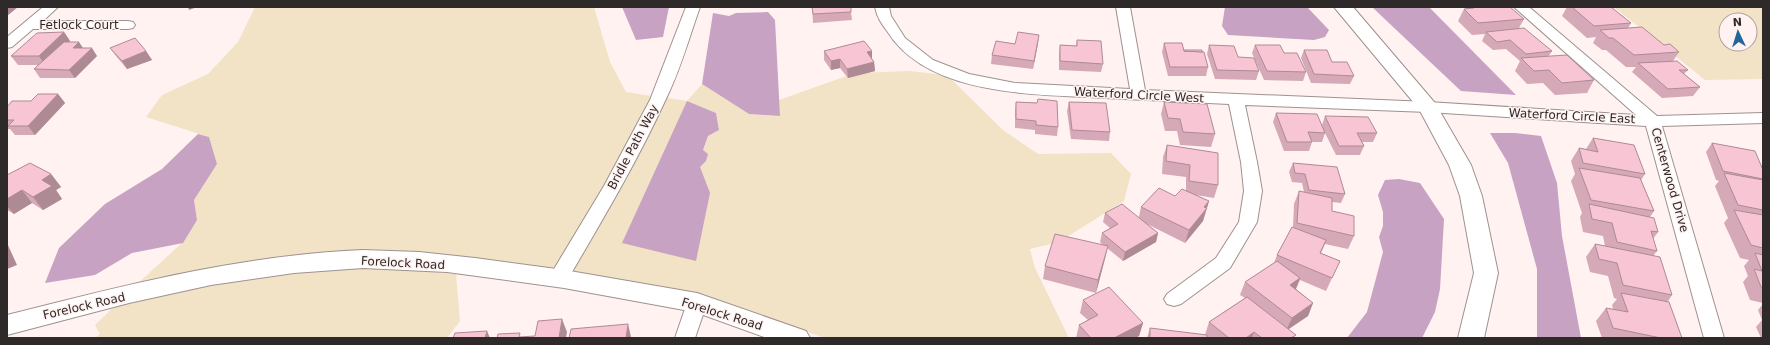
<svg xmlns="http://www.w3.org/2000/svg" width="1770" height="345" viewBox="0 0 1770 345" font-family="'DejaVu Sans',sans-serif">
<rect width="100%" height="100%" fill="#fff2f0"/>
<g fill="#f2e2c6" fill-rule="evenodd">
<path d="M255,7H594L610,62L626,92L652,96L605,184L553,270L399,253L135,286L183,242L197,220L194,200L217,164L209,137L146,117L162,95L208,74L238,42Z"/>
<path d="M1614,7H1763V79L1705,80ZM1726,20H1750V44H1726Z"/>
<path d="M910,71L944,75L950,78L1003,130L1038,154L1111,153L1131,174L1124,201L1059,242L1030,249L1035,268L1069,338H825L709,298V296L572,272L621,187L667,98L687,101L702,84L749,114L780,116L779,100L855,73ZM687,101L716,113L719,130L708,136L703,150L706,161L700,167Z"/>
<path d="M332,268H390L456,274L460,321L447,338H95L100,334L95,325L116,305L232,280Z"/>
</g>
<g fill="#c7a2c3">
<path d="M622,7H669L663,37L636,40Z"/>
<path d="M1225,7H1307L1329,30L1325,37L1314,40L1228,35L1222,26Z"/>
<path d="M1372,7H1429L1516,95L1461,91Z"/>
<path d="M768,12L775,20L780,116L749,114L702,84L713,13L729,16L736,13Z"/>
<path d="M687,101L716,113L719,130L708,136L703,150L708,154L706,161L700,167L710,193L696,261L622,243Z"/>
<path d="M1490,133H1515L1541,136L1557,183L1562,236L1581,338H1537V269L1508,163Z"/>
<path d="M198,134L209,137L217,164L194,200L197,220L183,243L132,253L95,275L45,283L59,248L105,204L162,169Z"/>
<path d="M1399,179L1420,183L1444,219L1440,289L1435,312L1422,338H1347L1367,312L1383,252L1379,237L1383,226V212L1378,195L1385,180Z"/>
</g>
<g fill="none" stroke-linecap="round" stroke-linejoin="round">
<defs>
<g id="minor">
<path d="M43,7H58L43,21H128L133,22L135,25L133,28L128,29H33L12,47L7,48V37Z"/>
<path d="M686,7H700C689,38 680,71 665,101C636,164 600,224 565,284L558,286L551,284L548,279L604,186L650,100Z"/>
<path d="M875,7H889L891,16L905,38L933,60L969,74L1015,83L1130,89L1116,7H1130L1145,90L1428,102L1636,115L1514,7H1529L1657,116L1763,113V123L1662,126L1724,338H1704L1646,126L1428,112L1245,105L1257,162L1262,191L1257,222L1230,268L1181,304L1174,306L1167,304L1164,299L1167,294L1216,258L1239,222L1244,191L1241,162L1229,104C1188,102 1146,100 1105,98C1036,94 928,97 887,31C881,23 877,17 875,7Z"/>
<path d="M697,296L704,298L707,303L695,338H675L687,303L690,298Z"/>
</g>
<g id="tertiary">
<path d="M1334,7H1353L1435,103L1471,165L1482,196L1498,273L1484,338H1458L1474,273L1460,196L1449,165L1419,109Z"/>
<path d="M363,250L419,252L475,258L564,270L697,293L806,331L810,338H767L695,312L564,288L447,272L363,268L294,273L211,285L129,303L7,335V315C124,285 242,255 363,250Z"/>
</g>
</defs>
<use href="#minor" stroke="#9e9290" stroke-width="2"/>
<use href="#tertiary" stroke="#9e9290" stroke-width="2"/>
<use href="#minor" fill="#fff" fill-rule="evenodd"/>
<use href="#tertiary" fill="#fff" fill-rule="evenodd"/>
</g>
<g fill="#d5a9b7">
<path d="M88,7H110L109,8H88Z"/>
<path d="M812,7L851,12L852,20L813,23Z"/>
<path d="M1466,7H1510L1524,19L1519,28L1552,51L1548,57L1594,80L1587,93L1555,95L1543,83L1527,84L1515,71L1520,61L1506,49L1493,50L1482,41L1485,34L1472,35L1458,21L1464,9H1466Z"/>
<path d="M1567,7H1611L1631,23L1628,28L1679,52L1673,61L1688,70L1684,74L1700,87L1693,96L1662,98L1632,72L1636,67H1626L1606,50H1602L1593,43L1596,37L1587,38L1562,16Z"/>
<path d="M64,32L70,41L69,42L83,48L97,56L75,78H40L34,69L38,65H18L11,56Z"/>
<path d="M1077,40L1103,64L1101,72L1059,70V54L1060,45L1076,46Z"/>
<path d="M1038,43L1033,69L991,64L992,55L1015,44Z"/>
<path d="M1164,43L1184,50L1208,67L1206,76H1168L1162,52Z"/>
<path d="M1209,45L1238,57L1259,71L1256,80L1215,79L1207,54Z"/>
<path d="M1255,45L1284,53L1306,72L1303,81L1264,80L1252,53Z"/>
<path d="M110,48L146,51L152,60L127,69L116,56Z"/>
<path d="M1304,50L1332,62L1354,76L1350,84L1311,83L1301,58Z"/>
<path d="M824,51H872V59L874,62L875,71L848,78L840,68L831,70L824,60Z"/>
<path d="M58,94L65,103L35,135H15L10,129H7V107Z"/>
<path d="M1038,99L1058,127L1057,136L1035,134V130L1015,128V111L1016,102L1037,103Z"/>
<path d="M1069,102L1110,132L1109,141L1071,139L1067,111Z"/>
<path d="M1164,102L1215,134L1211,147L1180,145L1177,131H1165L1161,114Z"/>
<path d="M1276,113L1322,125L1325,116L1377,133L1373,142H1362L1364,146L1360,155H1336L1325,133L1322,142H1312L1309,151H1284L1273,122Z"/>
<path d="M1593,138L1645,174L1641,180L1654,211L1650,217L1658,232L1653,239L1657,251L1653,256L1672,295L1668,301L1682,338H1602L1596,321L1606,308L1613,309L1612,305L1617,299L1614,298L1608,276L1590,272L1586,257L1595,244L1605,246L1603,236L1583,232L1580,217L1582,213L1571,181L1575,174L1571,161L1579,148L1586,149Z"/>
<path d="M1712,143L1763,170V303L1750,300L1743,282L1748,276L1744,266L1749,260L1740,258L1724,223L1728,218L1715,186L1719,181L1716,180L1706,152Z"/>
<path d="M1167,145L1218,185L1214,198L1196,195L1209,201L1203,221L1185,243L1147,224L1158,233L1156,242L1123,261L1107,248L1096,293L1043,279L1045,266L1103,245L1100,242L1102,233L1110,228L1103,222L1105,213L1139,217L1141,207L1175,196L1186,190V177L1162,174L1163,157Z"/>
<path d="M1293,163L1345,194L1341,203L1332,202V211L1354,236L1348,249L1325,244L1321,253L1340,261L1326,291L1300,280L1296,289L1313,303L1308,316L1288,329L1294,338H1208L1207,337V338H1147L1150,328L1205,335L1209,322L1245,298L1240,295L1245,282L1274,263L1277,255L1293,227L1294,204L1299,191L1304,192L1302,183L1292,182L1289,172Z"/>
<path d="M51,174L61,187L56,190L62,199L43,210L32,203L14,214L7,210V175Z"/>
<path d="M1083,300L1143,323L1139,336L1135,338H1076L1079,325L1088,320L1080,313Z"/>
<path d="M1763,304V338H1761L1756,327L1762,320L1758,310Z"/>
</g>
<g fill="#ae8a95">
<path d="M7,7H18L7,16Z"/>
<path d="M188,7H197L189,10Z"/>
<path d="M64,32L70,41L45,65L39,56Z"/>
<path d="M1039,35L1038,43L1033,69L1034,61Z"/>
<path d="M79,42L85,51L73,48Z"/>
<path d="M92,48L97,56L75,78L69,70Z"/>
<path d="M146,51L152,60L127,69L122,61Z"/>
<path d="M872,51V60L867,52Z"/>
<path d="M840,59V68L831,70V61Z"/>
<path d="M874,62L875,71L848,78L847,69Z"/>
<path d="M58,94L65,103L35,135L28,126Z"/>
<path d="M51,174L61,187L56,190L62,199L43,210L33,197L42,180Z"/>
<path d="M22,190L32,203L14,214L7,206V199Z"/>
<path d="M1209,201L1203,221L1185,243L1189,230L1204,207Z"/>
<path d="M1158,233L1156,242L1123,261L1125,252Z"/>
<path d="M7,243L17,265L7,269Z"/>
<path d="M1108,246L1105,259L1096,293L1098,280Z"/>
<path d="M1300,278L1295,291L1290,285Z"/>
<path d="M1313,303L1308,316L1286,331L1292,318Z"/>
<path d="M562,319L567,332L566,338H559Z"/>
<path d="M1143,323L1139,336L1135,338H1114Z"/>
<path d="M628,324L631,337V338H626Z"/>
<path d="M487,331L490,338H485Z"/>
<path d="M1254,332L1252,338H1246Z"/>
</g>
<g fill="#f8c5d5" stroke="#ae8a95">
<path d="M812,7H851V12L813,14Z"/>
<path d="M1472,7H1510L1524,19L1478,23L1464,9L1474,8Z"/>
<path d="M1572,7H1611L1631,23L1594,26Z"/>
<path d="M1642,27L1664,45L1670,44L1679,52L1634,55L1613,38H1609L1600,30Z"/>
<path d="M1524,28L1552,51L1526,54L1510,40L1497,42L1486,32Z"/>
<path d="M64,32L39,56H11L37,33Z"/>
<path d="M1018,32L1039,35L1034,61L992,55L996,41L1015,44Z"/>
<path d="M135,38L146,51L122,61L110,48Z"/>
<path d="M1077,40L1101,41L1103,64L1060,61V45L1077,46Z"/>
<path d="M864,41L872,51L867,52L874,62L847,69L840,59L831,61L824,51Z"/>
<path d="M64,42H79L73,48H92L69,70L34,69Z"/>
<path d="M1164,43H1182L1184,51L1204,52L1208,67H1170Z"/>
<path d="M1209,45L1234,46L1238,57L1254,58L1259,71L1217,70Z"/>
<path d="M1255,45H1280L1284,53H1297L1306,72L1267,71Z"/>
<path d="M1184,50H1202V52L1184,51Z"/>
<path d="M1304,50H1327L1332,62H1347L1354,76L1314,74Z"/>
<path d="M1567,55L1594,80L1562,83L1549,70L1534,71L1521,58Z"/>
<path d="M1677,61L1688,70H1679L1700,87L1668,89L1638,63Z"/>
<path d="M38,94H58L28,126H8L14,120H7V107L12,101H31Z"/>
<path d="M1038,99L1057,101L1058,127L1036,125V121L1016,119V102L1037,103Z"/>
<path d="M1069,102L1106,103L1110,132L1072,130Z"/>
<path d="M1164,102L1207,104L1215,134L1183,132L1180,119L1168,118Z"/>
<path d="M1276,113L1317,114L1325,133L1308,132L1312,142H1287Z"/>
<path d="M1325,116L1368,117L1377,133H1357L1364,146H1339Z"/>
<path d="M1593,138L1634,145L1645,174L1583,163L1579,148L1598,152Z"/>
<path d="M1712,143L1755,151L1763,170V179L1723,171Z"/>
<path d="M1167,145L1218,153V185L1189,181L1190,165L1166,161Z"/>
<path d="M30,163L51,174L42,180L52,186L33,197L22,190L7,199V175Z"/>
<path d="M1293,163L1337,167L1345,194L1309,190L1305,174L1295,173Z"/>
<path d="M1579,168L1640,178L1654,211L1591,200Z"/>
<path d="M1724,173L1763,180V210L1738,205Z"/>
<path d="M1159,188L1175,196L1182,189L1209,201L1204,207L1207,208L1189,230L1141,207Z"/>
<path d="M1299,191L1332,198V211L1354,216V236L1297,223Z"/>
<path d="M1122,204L1158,233L1125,252L1102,233L1118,224L1105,213Z"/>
<path d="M1589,204L1654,218L1658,232L1651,231L1657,251L1617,242L1612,223L1592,219Z"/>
<path d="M1734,210L1763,215V248L1751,245Z"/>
<path d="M1292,227L1326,240L1320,253L1340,261L1332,278L1277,255Z"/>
<path d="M1055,234L1108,246L1098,280L1045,266Z"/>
<path d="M1595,244L1660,257L1672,295L1623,285L1617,263L1599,259Z"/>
<path d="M1755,253L1763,255V288L1761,287L1754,269L1762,271Z"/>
<path d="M1277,261L1300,278L1290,285L1313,303L1292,318L1245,282Z"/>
<path d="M1109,287L1143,323L1114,338H1091L1079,325L1098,315L1083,300Z"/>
<path d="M1621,293L1669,302L1682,338H1661L1613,328L1606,308L1628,312Z"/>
<path d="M1247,297L1296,335L1291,338H1262L1254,332L1246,338H1229L1209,322Z"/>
<path d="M562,319L559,338H497L498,334L520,333L519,337L535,336L538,321Z"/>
<path d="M628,324L626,338H569L571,329Z"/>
<path d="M1150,328L1207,335V338H1150Z"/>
<path d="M487,331L485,338H453L455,333Z"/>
</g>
<g text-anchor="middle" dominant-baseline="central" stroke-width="3" stroke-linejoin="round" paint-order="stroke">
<g font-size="12" fill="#2e2a29" stroke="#fff2f0">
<text x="79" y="25">Fetlock Court</text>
<text transform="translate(1139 95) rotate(3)">Waterford Circle West</text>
<text transform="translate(1572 116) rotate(3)">Waterford Circle East</text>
<text transform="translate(633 147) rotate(-62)">Bridle Path Way</text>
<text transform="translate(1670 180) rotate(74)">Centerwood Drive</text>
<text transform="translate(403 263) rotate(3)">Forelock Road</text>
<text transform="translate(84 306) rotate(-13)">Forelock Road</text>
<text transform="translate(722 314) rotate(17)">Forelock Road</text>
</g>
</g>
<rect width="1770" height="345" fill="none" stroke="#2e2a29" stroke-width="16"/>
<g transform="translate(1738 32) rotate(356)"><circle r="19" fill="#fff2f0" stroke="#aba2a0"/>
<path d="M0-3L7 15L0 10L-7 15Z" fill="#21669b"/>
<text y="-6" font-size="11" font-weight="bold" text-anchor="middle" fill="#2e2a29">N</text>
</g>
</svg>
